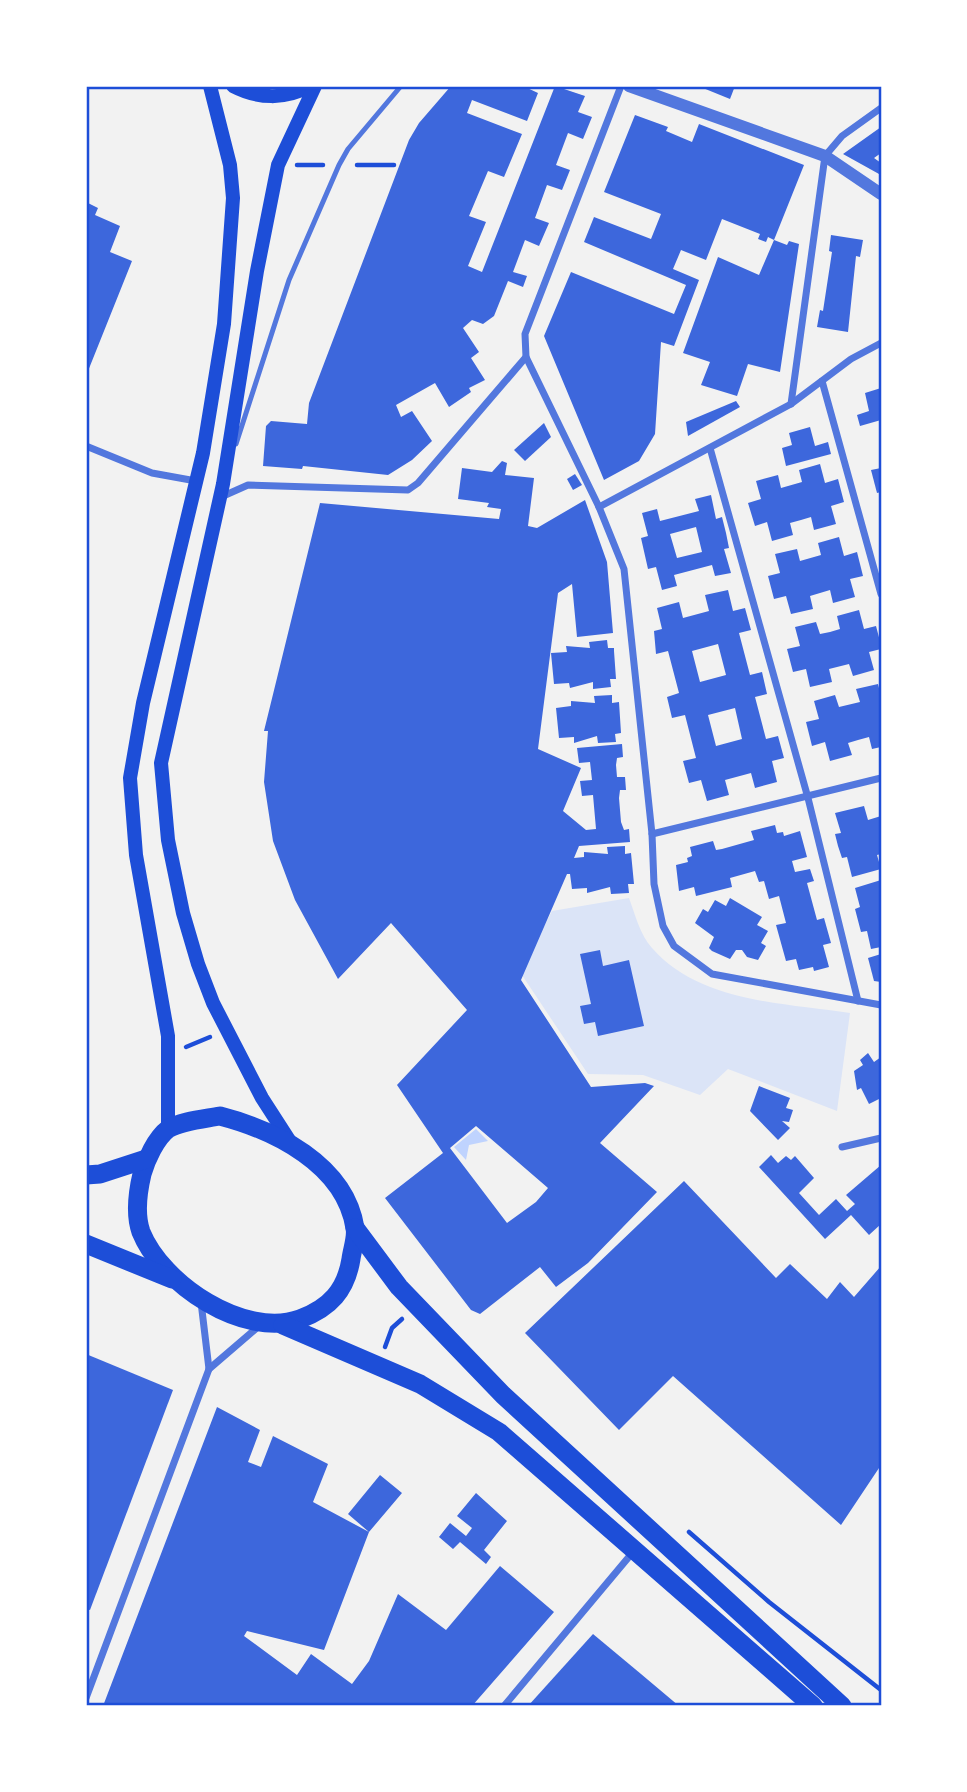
<svg xmlns="http://www.w3.org/2000/svg" width="967" height="1792" viewBox="0 0 967 1792" font-family="Barlow,sans-serif">
<rect width="100%" height="100%" fill="#f2f2f2"/>
<path fill="#dbe4f7" d="M629,898C635,914 640,935 652,948C699,1002 783,1003 850,1013L837,1111L728,1069L700,1095L643,1075L588,1074L520,972L552,911Z"/>
<path fill="#bfd3fe" d="M476,1129L488,1141L469,1145L466,1160L454,1147Z"/>
<g fill="#3d67dc" fill-rule="evenodd">
<path d="M451,86H523L538,93L527,121L472,100L467,113L522,134L504,177L488,171L469,216L486,222L468,266L482,272L555,86L585,96L578,112L592,117L583,139L568,133L556,165L570,170L562,190L547,185L535,218L549,223L539,246L525,240L513,272L527,276L523,287L508,281L494,316L483,324L472,320L463,328L479,352L471,358L485,380L469,388L471,392L449,407L435,383L396,405L401,417L412,411L432,441L412,460L388,475L303,466L302,469L263,466L266,426L271,421L307,424L309,403L409,140L419,123Z"/>
<path d="M698,86H735L730,99Z"/>
<path d="M635,115L668,127L666,131L692,142L699,124L804,165L774,240L787,245L789,241L799,244L780,372L748,364L737,396L701,385L710,362L683,353L718,257L759,275L774,240L768,237L766,242L758,239L760,234L722,219L706,260L681,250L673,269L699,280L674,346L661,342L655,434L639,461L604,480L544,336L571,272L674,314L686,285L584,242L594,217L651,239L661,214L604,192Z"/>
<path d="M881,127V153L874,158L881,163L879,174L843,154Z"/>
<path d="M86,202L98,208L95,215L120,226L110,252L132,261L86,376Z"/>
<path d="M831,235L863,240L860,257L856,256L848,332L817,327L820,310L823,311L832,252L829,251Z"/>
<path d="M881,388V420L860,426L857,415L869,411L865,393Z"/>
<path d="M736,401L740,407L688,436L686,422Z"/>
<path d="M544,423L551,437L525,461L514,450Z"/>
<path d="M810,427L815,446L828,442L831,454L786,466L782,448L792,445L789,433Z"/>
<path d="M502,461L507,463L505,475L534,478L528,526L537,528L585,500L607,562L613,633L577,637L572,584L558,593L538,749L581,768L563,811L586,830L596,829L593,795L582,796L580,781L592,780L590,762L579,763L577,748L622,744L623,757L617,758L616,765L617,777H625L626,790H620L619,798L621,822L624,830L629,829L630,842L579,846L574,858L584,857V852L608,854L607,847L625,846V854L631,853L634,884H628L629,893L611,894L610,887L587,893V888L572,889L570,874H567L521,980L591,1087L645,1083L654,1086L600,1143L657,1192L588,1263L556,1287L540,1267L480,1314L471,1310L385,1198L443,1153L397,1085L467,1010L391,923L338,979L295,900L273,841L264,782L268,731H264L320,503L499,519L501,509L487,507L489,503L458,499L462,468L492,472ZM476,1126L548,1188L536,1202L507,1223L450,1148Z"/>
<path d="M820,464L825,483L838,479L844,502L831,506L836,524L814,530L811,517L801,520L790,523L793,535L772,541L767,522L755,526L748,503L761,499L756,481L778,475L781,488L802,482L799,470Z"/>
<path d="M881,468V492L877,493L871,470Z"/>
<path d="M575,474L582,485L573,490L567,479Z"/>
<path d="M711,495L716,519L722,517L726,533L729,548L724,549L731,573L715,576L712,565L674,575L677,586L662,590L656,567L648,569L641,538L648,536L642,513L657,509L660,521L699,511L695,499ZM696,527L702,552L677,558L670,534Z"/>
<path d="M839,537L844,556L857,552L863,576L850,579L855,597L833,603L830,590L810,596L813,609L791,614L786,596L774,599L768,576L780,573L775,554L797,549L800,561L821,555L818,543Z"/>
<path d="M728,590L733,611L745,608L751,630L739,633L750,675L762,672L767,694L755,697L766,739L778,736L784,758L772,761L777,782L755,788L751,773L725,780L729,795L707,801L701,780L689,783L683,761L696,758L685,715L672,718L667,697L679,693L668,651L656,654L654,631L662,629L657,608L679,602L683,618L709,611L705,595ZM718,644L726,675L700,682L692,651ZM735,708L742,739L716,746L708,715Z"/>
<path d="M859,610L864,629L876,626L881,645V649L869,652L874,670L853,676L849,664L829,669L832,682L810,687L806,669L793,672L787,649L800,646L795,627L816,622L820,634L830,632L840,629L837,616Z"/>
<path d="M607,640L608,648H614V651L616,679H610L611,687L593,689V682L570,688L569,683L554,684L551,653L567,652L566,646L590,648L589,642Z"/>
<path d="M878,684L881,696V747L872,749L869,737L858,740L848,743L852,755L830,761L825,742L812,746L806,722L819,719L814,701L835,695L839,707L860,702L856,689Z"/>
<path d="M612,695V703L619,702L621,733L615,734L616,742L598,743L597,736L574,743V737L559,738L556,708L571,706V701L595,703L594,696Z"/>
<path d="M864,806L868,820L881,816V854L877,855L881,869L852,877L847,857L842,858L838,846L835,834L841,833L835,813Z"/>
<path d="M775,825L777,833L783,832L784,836L800,831L807,857L792,861L795,872L810,869L814,881L807,883L817,920L824,918L831,943L823,945L829,967L814,971L813,967L799,970L796,959L786,961L776,925L786,923L779,896L769,899L764,881L759,882L755,871L730,878L732,887L696,896L694,887L679,891L676,865L688,862L687,858L692,856L690,847L713,841L716,850L722,849L754,840L751,831Z"/>
<path d="M881,880V947L871,949L867,931L861,932L855,909L860,907L855,888Z"/>
<path d="M730,898L762,917L757,925L768,931L761,943L766,946L758,960L747,957L742,950H736L730,959L712,951L709,948L714,937L695,923L703,909L708,912L715,900L726,906Z"/>
<path d="M600,950L603,966L629,960L644,1026L598,1036L595,1022L584,1024L580,1006L591,1004L580,954Z"/>
<path d="M881,954V982L874,981L868,958Z"/>
<path d="M868,1053L874,1062L881,1057V1098L869,1104L861,1088L857,1090L854,1071L863,1065L860,1060Z"/>
<path d="M759,1086L790,1098L786,1108L793,1110L789,1122L782,1121L790,1128L778,1140L750,1111Z"/>
<path d="M771,1155L778,1163L786,1156L791,1160L795,1156L814,1178L799,1193L819,1215L836,1199L847,1211L855,1204L846,1195L881,1165V1224L869,1235L851,1215L825,1239L759,1167Z"/>
<path d="M684,1181L776,1278L790,1264L827,1299L840,1282L854,1297L881,1266V1465L841,1525L673,1376L619,1430L525,1333Z"/>
<path d="M86,1354L173,1390L90,1610L86,1609Z"/>
<path d="M217,1407L260,1430L248,1462L261,1467L273,1436L328,1464L313,1502L369,1532L348,1514L380,1475L402,1493L369,1532L324,1650L247,1631L244,1636L297,1675L311,1654L352,1684L369,1661L398,1594L446,1630L500,1566L554,1612L472,1706H103Z"/>
<path d="M476,1493L507,1521L484,1550L491,1557L486,1564L460,1542L453,1549L439,1537L450,1523L466,1536L472,1528L457,1516Z"/>
<path d="M593,1634L641,1674L679,1706H528Z"/>
</g>
<g fill="none" stroke-linecap="round" stroke-linejoin="round">
<g stroke="#1d4ed8" stroke-width="4.5">
<path d="M297,165H323"/>
<path d="M357,165H394"/>
<path d="M186,1047L210,1037"/>
<path d="M385,1347L392,1328L402,1319"/>
<path d="M689,1532L769,1602L881,1690"/>
</g>
<path stroke="#5277de" stroke-width="5" d="M236,444L289,280L339,165L348,149L401,86"/>
<g stroke="#5277de" stroke-width="7">
<path d="M526,357L599,507L624,569L652,834L654,884L663,926L674,946L712,974L881,1005"/>
<path d="M822,381L881,594"/>
<path d="M791,404L825,156L842,136L881,108"/>
<path d="M86,446L152,473L196,481"/>
<path d="M710,448L808,798L858,1001"/>
<path d="M221,497L248,485L408,490L418,483L526,357L525,334L621,86"/>
<path d="M599,507L791,404L851,359L881,343"/>
<path d="M652,834L881,778"/>
<path d="M842,1147L881,1138"/>
<path d="M209,1369L259,1326"/>
<path d="M86,1698L209,1369L201,1302"/>
<path d="M504,1706L633,1552"/>
</g>
<path stroke="#5277de" stroke-width="12" d="M629,86L825,156L881,194"/>
<g stroke="#1d4ed8" stroke-width="14">
<path d="M233,86C258,99 285,100 310,86"/>
<path d="M168,1129V1036L136,855L130,778L143,703L203,453L224,324L233,198L230,165L210,86"/>
<path d="M291,1143L262,1098L213,1003L198,964L183,913L168,840L161,763L223,484L257,271L278,165L315,86"/>
</g>
<g stroke="#1d4ed8" stroke-width="19">
<path d="M220,1116C274,1130 345,1164 355,1228C357,1237 352,1250 351,1259C346,1290 330,1308 300,1319C244,1339 162,1284 141,1232C135,1215 138,1191 142,1174C146,1160 156,1138 168,1129C181,1121 204,1119 220,1116Z"/>
<path d="M86,1175L100,1174L146,1159"/>
<path d="M355,1228L399,1287L503,1395L842,1706"/>
<path d="M86,1244L172,1279"/>
<path d="M283,1325L420,1384L499,1432L813,1706"/>
</g>
</g>
<rect width="967" height="1792" fill="none" stroke="#ffffff" stroke-width="175"/>
<rect x="88" y="88" width="792" height="1616" fill="none" stroke="#1d4ed8" stroke-width="2.5"/>
</svg>
